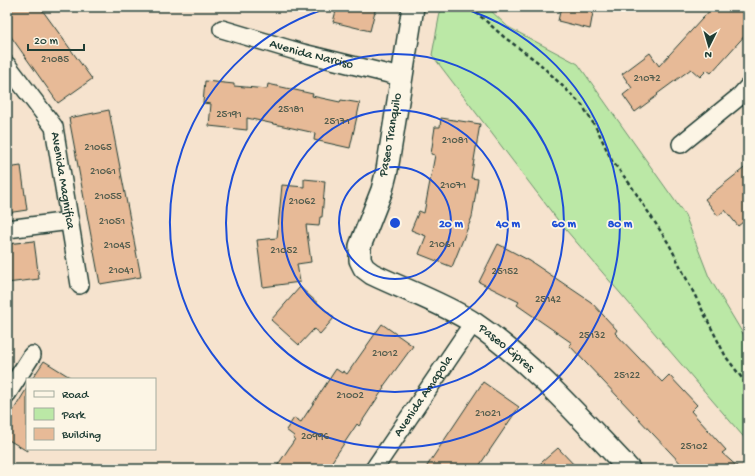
<svg xmlns="http://www.w3.org/2000/svg" width="755" height="476" viewBox="0 0 755 476" font-family="'Gochi Hand',sans-serif">
<rect width="100%" height="100%" fill="#f6e3ce"/>
<filter id="ink" filterUnits="userSpaceOnUse"><feTurbulence type="fractalNoise" baseFrequency=".025" numOctaves="2"/><feDisplacementMap in="SourceGraphic" scale="8" xChannelSelector="R" yChannelSelector="G"/><feConvolveMatrix kernelMatrix="1 2 1 2 8 2 1 2 1" color-interpolation-filters="sRGB"/></filter>
<g filter="url(#ink)">
<path fill="#bbe8a6" stroke="#6d926d" d="M441,7H487L508,27L578,64L685,215L709,277L748,342V442L560,223L432,55Z"/>
<g fill="#e7ba97" stroke="#1f3d34">
<path d="M7,7H40L92,79L58,103L7,31Z"/>
<path d="M337,7H376L370,31L333,22Z"/>
<path d="M561,7H594L590,29L558,21Z"/>
<path d="M713,7H748V32L711,73L707,70L700,77L691,69L657,94L658,95L635,112L623,95L632,88L622,74L650,53L659,66Z"/>
<path d="M205,81L234,84V86L267,89L268,84L313,94L312,96L340,102L341,100L360,103L350,148L314,140L315,133L247,118V130L209,126L211,104L203,103Z"/>
<path d="M109,110L141,277L100,284L69,118Z"/>
<path d="M441,118L480,124L471,178L478,179L472,217L452,267L419,254L426,236L411,230L419,211L424,213L435,155L431,154L435,127H440Z"/>
<path d="M748,165V218L738,226L725,210L718,216L705,199Z"/>
<path d="M21,166L27,210L7,213V168Z"/>
<path d="M304,179L325,181L322,217H320L319,226L306,225L311,262L297,264L300,282L263,287L257,240L277,238L282,185L304,187Z"/>
<path d="M34,241L39,279L7,283V244Z"/>
<path d="M498,244L530,261L591,302L617,330L615,333L662,382L669,375L697,405L691,411L726,450L722,453L740,469H686L569,345L572,343L517,305L519,302L479,282Z"/>
<path d="M300,287L334,318L320,334L314,329L299,345L271,320Z"/>
<path d="M382,324L413,346L383,387L384,388L359,426L357,424L327,469H275L295,439L293,438L294,436L286,430L294,418L301,422L336,369L342,373L343,371L347,374Z"/>
<path d="M44,361L73,379H32Z"/>
<path d="M483,382L519,407L477,469H425Z"/>
<path d="M27,388V451L7,439V421Z"/>
<path d="M558,448L578,469H534Z"/>
</g>
<g fill="none" stroke-linecap="round" stroke-linejoin="round">
<defs>
<g id="minor">
<path id="s1" d="M222,29L299,52L401,77"/>
<path id="s2" d="M7,65L54,127L80,285"/>
<path d="M681,144L740,96L748,87"/>
<path d="M7,229L70,221"/>
<path d="M7,394L32,355"/>
<path id="s3" d="M374,469L473,323"/>
</g>
<g id="tertiary">
<path id="s4" d="M413,7L387,170L382,190L360,246V260L364,268L372,274C405,290 443,303 474,323C533,363 580,418 629,469"/>
</g>
</defs>
<use href="#minor" stroke="#1f3d34" stroke-width="20"/>
<use href="#tertiary" stroke="#1f3d34" stroke-width="24"/>
<path stroke="#1f3d34" stroke-width="2.5" stroke-dasharray="4 3" stroke-linecap="butt" d="M470,7L504,37L539,63L582,105L598,131L612,161L630,184L669,244L726,357L748,386"/>
<use href="#minor" stroke="#fcf5e5" stroke-width="17"/>
<use href="#tertiary" stroke="#fcf5e5" stroke-width="21"/>
</g>
</g>
<g fill="none" stroke="#1d4ed8" stroke-width="2">
<circle cx="395" cy="223" r="56"/>
<circle cx="395" cy="223" r="113"/>
<circle cx="395" cy="223" r="169"/>
<path d="M459 7A225 225 0 1 1 331 7"/>
</g>
<g text-anchor="middle" dominant-baseline="central" stroke-width="3.5" stroke-linejoin="round" paint-order="stroke">
<g font-size="11" fill="#515c4d">
<text x="55" y="60">21085</text>
<text x="647" y="79">21072</text>
<text x="291" y="110">25181</text>
<text x="229" y="115">25191</text>
<text x="337" y="122">25171</text>
<text x="455" y="141">21081</text>
<text x="98" y="148">21065</text>
<text x="103" y="172">21061</text>
<text x="453" y="186">21071</text>
<text x="108" y="197">21055</text>
<text x="302" y="202">21062</text>
<text x="112" y="222">21051</text>
<text x="442" y="245">21061</text>
<text x="117" y="246">21045</text>
<text x="284" y="251">21052</text>
<text x="121" y="271">21041</text>
<text x="505" y="272">25152</text>
<text x="548" y="300">25142</text>
<text x="592" y="336">25132</text>
<text x="385" y="354">21012</text>
<text x="627" y="376">25122</text>
<text x="350" y="396">21002</text>
<text x="488" y="414">21021</text>
<text x="315" y="437">20996</text>
<text x="694" y="447">25102</text>
</g>
<g font-size="13" fill="#1f3d34" stroke="#fcf5e5">
<text stroke="none"><textPath href="#s1" startOffset="93">Avenida Narciso</textPath></text>
<text transform="translate(391 135) rotate(-80)">Paseo Tranquilo</text>
<text stroke="none"><textPath href="#s2" startOffset="132">Avenida Magnifica</textPath></text>
<text stroke="none"><textPath href="#s4" startOffset="433">Paseo Cipres</textPath></text>
<text stroke="none"><textPath href="#s3" startOffset="88">Avenida Amapola</textPath></text>
</g>
</g>
<circle cx="395" cy="223" r="6" fill="#1d4ed8" stroke="#fcf5e5" stroke-width="2"/>
<g font-size="12" text-anchor="middle" font-weight="bold" fill="#1d4ed8" stroke="#fcf5e5" stroke-width="3.5" stroke-linejoin="round" paint-order="stroke">
<text x="451" y="227">20 m</text>
<text x="508" y="227">40 m</text>
<text x="564" y="227">60 m</text>
<text x="620" y="227">80 m</text>
</g>
<rect width="755" height="476" fill="none" stroke="#fcf5e5" stroke-width="24"/>
<rect x="12" y="12" width="731" height="452" fill="none" stroke="#1f3d34" stroke-width="1.5" filter="url(#ink)"/>
<rect x="26" y="378" width="130" height="72" fill="#fcf5e5" stroke="#a4ab9e"/>
<rect x="34" y="391" width="20" height="6" fill="#fcf5e5" stroke="#a4ab9e"/>
<text x="62" y="398" font-size="12" fill="#1f3d34">Road</text>
<rect x="34" y="408" width="20" height="12" fill="#bbe8a6" stroke="#a4ab9e"/>
<text x="62" y="418" font-size="12" fill="#1f3d34">Park</text>
<rect x="34" y="428" width="20" height="12" fill="#e7ba97" stroke="#a4ab9e"/>
<text x="62" y="438" font-size="12" fill="#1f3d34">Building</text>
<g transform="translate(709 46) rotate(185)" stroke="#fcf5e5" stroke-width="3" paint-order="stroke">
<path d="M0-3L7 15L0 10L-7 15Z" fill="#1f3d34"/>
<text y="-6" font-size="11" font-weight="bold" text-anchor="middle" fill="#1f3d34">N</text>
</g>
<path d="M28 44v6h56v-6" fill="none" stroke="#1f3d34" stroke-width="2"/>
<text x="34" y="44" font-size="12" fill="#1f3d34" stroke="#fcf5e5" stroke-width="3" paint-order="stroke">20 m</text>
</svg>
